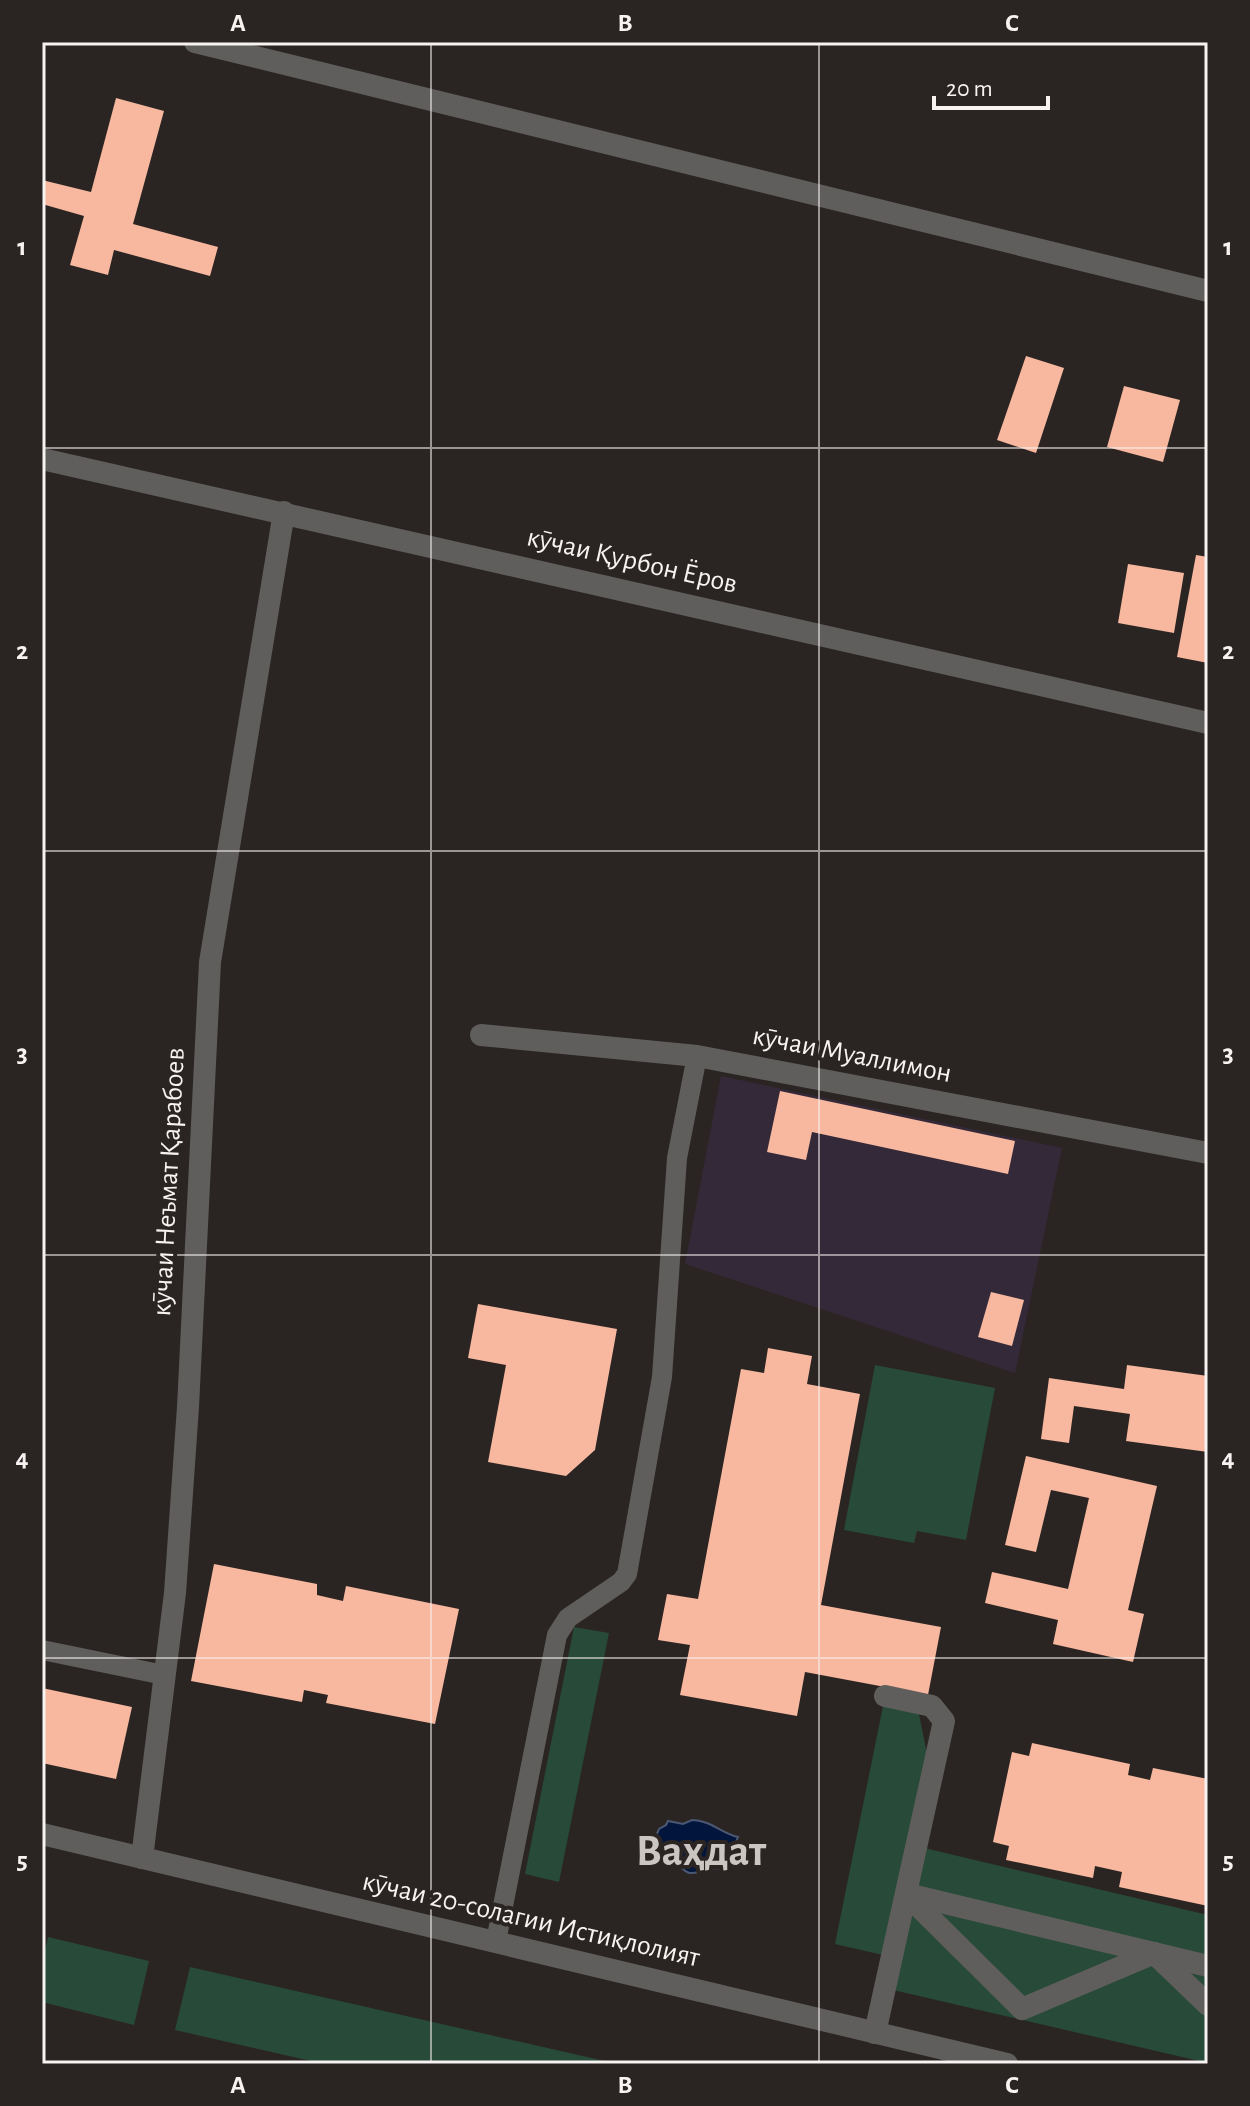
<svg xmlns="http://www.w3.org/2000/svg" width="1250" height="2106" viewBox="0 0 1250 2106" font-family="'Alegreya Sans',sans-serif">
<rect width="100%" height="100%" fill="#2a2523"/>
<path fill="#342938" d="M721,1076L1062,1148L1015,1373L685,1264Z"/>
<g fill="#284a38">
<path d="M875,1365L995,1388L966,1540L917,1531L914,1543L844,1530Z"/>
<path d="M574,1627L609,1633L559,1882L525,1874Z"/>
<path d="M883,1706L919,1714L927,1754L883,1955L835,1944Z"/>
<path d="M920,1847L1208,1915V2063L889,1989Z"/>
<path d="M48,1937L149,1961L134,2025L42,2002V1963Z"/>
<path d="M190,1967L618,2064H324L175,2030Z"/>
</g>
<path fill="#01153d" stroke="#4b5873" stroke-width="2" d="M692,1820C710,1820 721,1833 738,1837L736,1842L742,1848L744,1857L739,1864L731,1866L729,1871C725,1870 720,1868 716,1868C698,1869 689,1884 675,1858L660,1856L654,1841L659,1829L666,1825L668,1821L683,1824Z"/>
<g fill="#f8b89f">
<path d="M116,98L164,111L133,224L218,247L210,276L114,250L108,275L70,265L84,216L42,204V180L91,192Z"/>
<path d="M1026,356L1064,368L1036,453L997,440Z"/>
<path d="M1124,386L1180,400L1163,462L1107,447Z"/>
<path d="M1196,555L1208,557V663L1177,657Z"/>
<path d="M1128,564L1184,573L1174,633L1118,623Z"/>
<path d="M780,1091L1015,1141L1008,1174L812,1132L806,1160L767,1152Z"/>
<path d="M991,1292L1024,1300L1012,1346L978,1337Z"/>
<path d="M478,1304L617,1329L595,1450L566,1476L488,1462L506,1365L468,1358Z"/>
<path d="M768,1348L812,1356L807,1384L860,1394L821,1605L941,1627L928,1695L805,1672L797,1716L680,1695L690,1645L658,1640L667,1594L698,1599L741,1369L764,1373Z"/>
<path d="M1127,1365L1208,1376V1452L1126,1441L1130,1414L1074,1406L1069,1443L1041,1439L1049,1378L1124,1389Z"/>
<path d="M1026,1456L1157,1486L1128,1610L1144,1614L1133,1662L1053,1644L1058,1620L985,1603L992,1572L1068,1589L1089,1498L1051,1490L1036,1552L1005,1545Z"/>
<path d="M214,1564L317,1584V1595L343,1601L346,1586L459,1609L435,1724L326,1703L328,1695L304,1690L302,1702L191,1681Z"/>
<path d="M42,1688L132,1707L116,1779L42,1763Z"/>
<path d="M1032,1743L1130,1764L1128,1775L1150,1780L1153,1768L1208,1779V1906L1119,1887L1122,1872L1095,1866L1093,1878L1006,1860L1009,1846L993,1842L1012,1752L1029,1756Z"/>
</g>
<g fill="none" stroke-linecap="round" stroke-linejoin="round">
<g stroke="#605e5c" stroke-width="20">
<path d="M42,1650L164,1675"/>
<path d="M496,1941L557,1635L568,1618L621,1582L627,1574L662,1377L677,1158L697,1056"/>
</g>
<g stroke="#605e5c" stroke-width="22">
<path d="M906,1894L1022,2009L1154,1953L1208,2005"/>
<path d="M907,1894L1208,1966"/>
<path d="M875,2033L944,1721L932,1706L885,1696"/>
</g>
<g stroke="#605e5c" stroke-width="22">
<path d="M195,42L1208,291"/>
<path d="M42,459L1208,723"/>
<path d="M481,1035L697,1056L1208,1153"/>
<path d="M142,1858L175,1593L188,1407L210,962L284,512"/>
</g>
<path stroke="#605e5c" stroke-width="22" d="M42,1834L1007,2064"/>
</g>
<path fill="none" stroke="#f7f3f2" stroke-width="2" stroke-opacity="0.55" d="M431,42V2064M819,42V2064M42,448H1208M42,851H1208M42,1255H1208M42,1658H1208"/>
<g text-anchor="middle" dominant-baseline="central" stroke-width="8" stroke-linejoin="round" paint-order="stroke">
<g font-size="28" fill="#f7f3f2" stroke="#2a2523">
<text transform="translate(632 561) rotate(13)">кӯчаи Қурбон Ёров</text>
<text transform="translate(852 1055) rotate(11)">кӯчаи Муаллимон</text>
<text transform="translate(169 1182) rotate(-87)">кӯчаи Неъмат Қарабоев</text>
<text transform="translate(531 1920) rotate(13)">кӯчаи 20-солагии Истиқлолият</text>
</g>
<g font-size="44" font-weight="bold" fill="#ccc6c3" stroke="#2a2523">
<text x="701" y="1852">Ваҳдат</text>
</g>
</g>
<rect width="1250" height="2106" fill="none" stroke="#2a2523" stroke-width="88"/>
<path d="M934 96v12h114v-12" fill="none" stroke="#f7f3f2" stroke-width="4"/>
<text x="946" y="96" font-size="24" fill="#f7f3f2" stroke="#2a2523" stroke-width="6" paint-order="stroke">20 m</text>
<rect x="44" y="44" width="1162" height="2018" fill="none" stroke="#f7f3f2" stroke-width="3"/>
<g font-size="26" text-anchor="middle" font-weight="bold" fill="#f7f3f2">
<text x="238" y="31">A</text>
<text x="625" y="31">B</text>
<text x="1012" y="31">C</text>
<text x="22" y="255">1</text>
<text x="1228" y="255">1</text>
<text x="22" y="659">2</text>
<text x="1228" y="659">2</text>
<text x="22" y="1062">3</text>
<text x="1228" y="1062">3</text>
<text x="22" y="1466">4</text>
<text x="1228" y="1466">4</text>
<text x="22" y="1869">5</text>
<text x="1228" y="1869">5</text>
<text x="238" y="2093">A</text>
<text x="625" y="2093">B</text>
<text x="1012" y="2093">C</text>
</g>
</svg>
